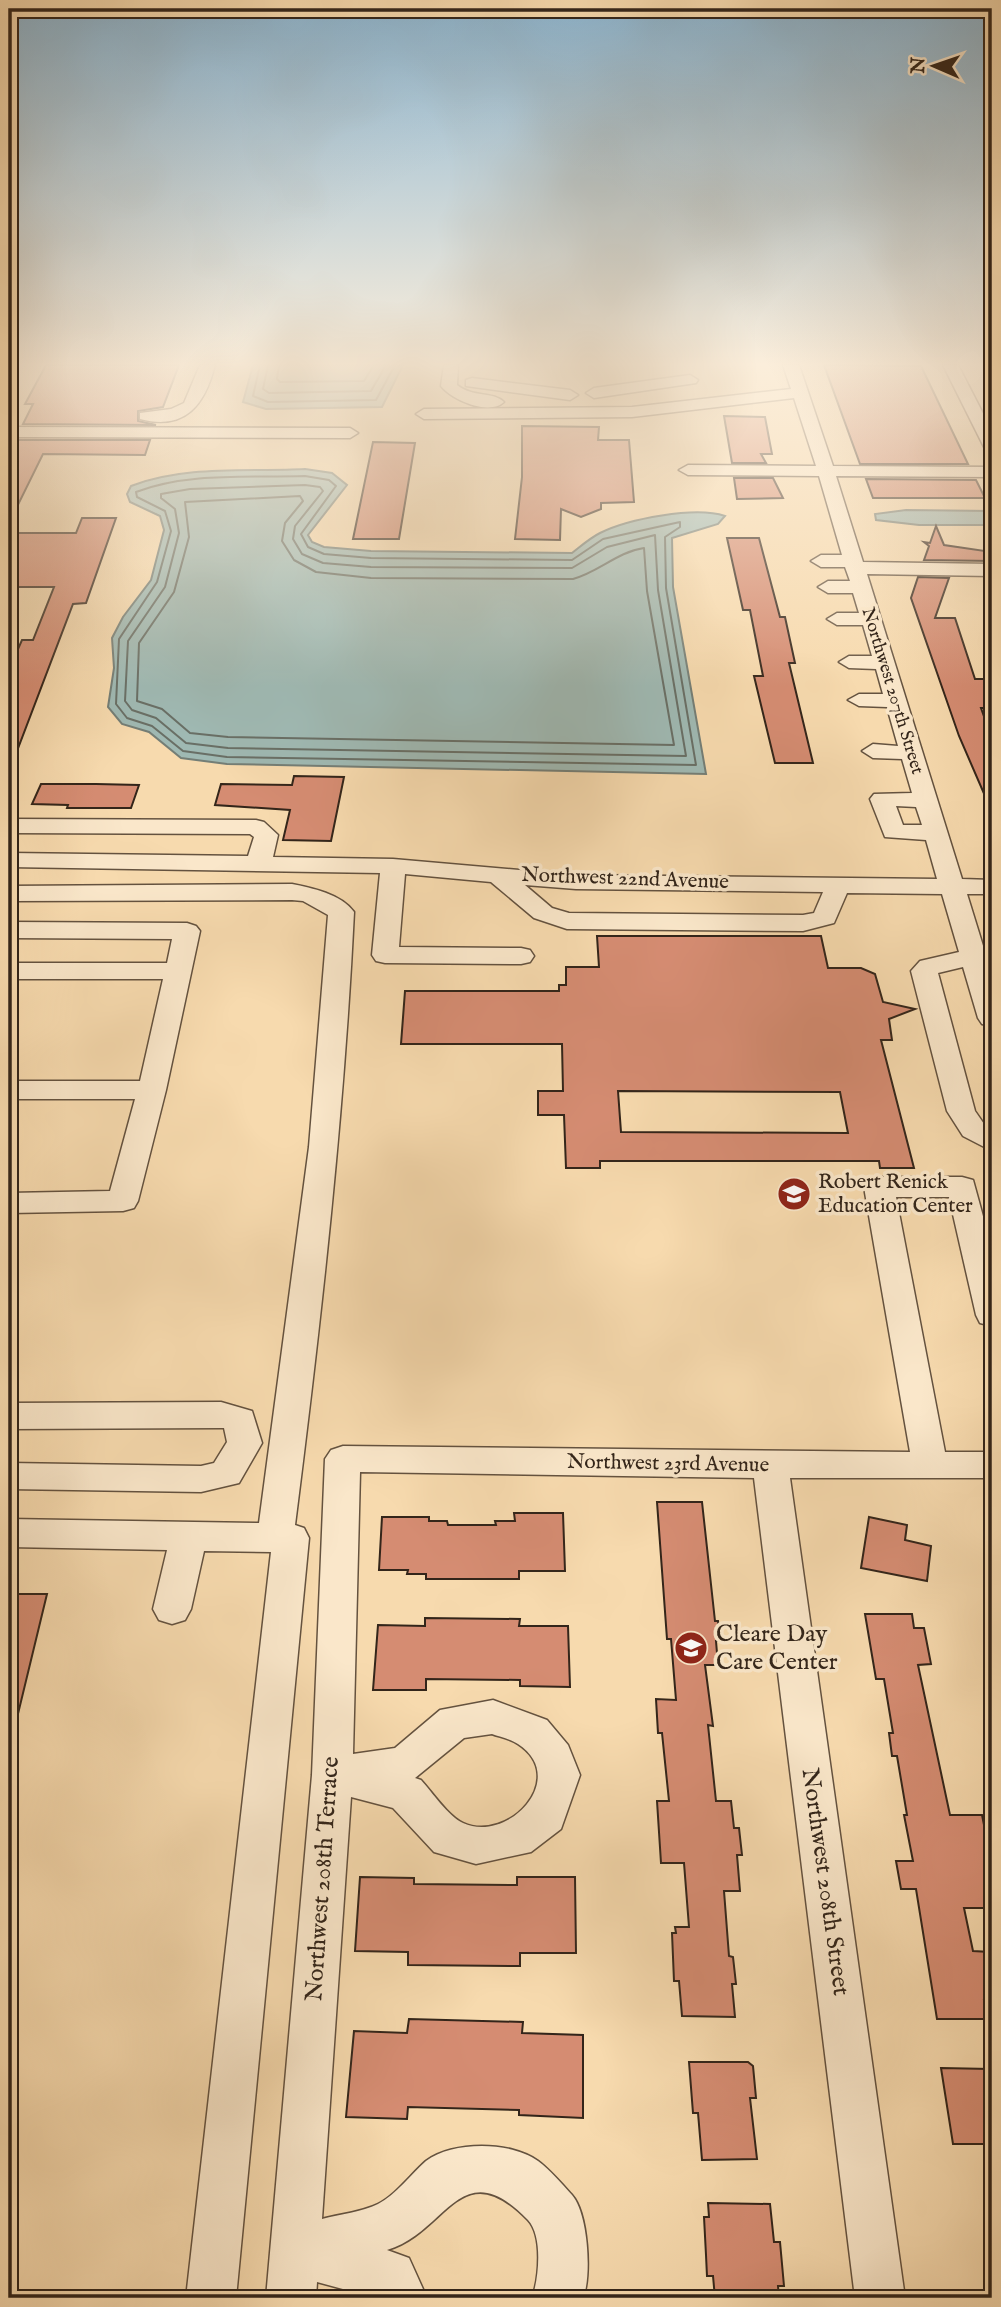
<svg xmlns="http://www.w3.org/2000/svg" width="1001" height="2307" viewBox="0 0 1001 2307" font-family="'IM FELL English',serif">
<rect width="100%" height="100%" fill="#f7daae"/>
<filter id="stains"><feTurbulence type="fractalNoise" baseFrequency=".00286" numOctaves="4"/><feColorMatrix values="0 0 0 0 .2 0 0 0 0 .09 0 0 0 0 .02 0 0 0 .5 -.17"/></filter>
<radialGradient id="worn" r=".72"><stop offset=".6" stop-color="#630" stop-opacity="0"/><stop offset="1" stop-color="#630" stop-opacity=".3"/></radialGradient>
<g fill="#9fb9b3" stroke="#747e76" stroke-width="2">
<path d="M253,365H403L382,407L266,409L243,402Z"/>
<path d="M305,469L332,473L347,485L308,535L312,542L324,547L371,551L572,553C581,546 590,538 600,533C628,519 695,506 725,516L718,524L672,538L673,587L706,774L227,764L181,758L149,732L122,724L108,707L114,668L112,638L123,617L151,580L164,530L160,516L130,502L127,494L131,486C184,465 249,472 305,469Z"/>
<path d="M906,510L992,511V525H919L876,520L875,514Z"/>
</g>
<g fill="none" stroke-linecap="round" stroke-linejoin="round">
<g stroke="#696f66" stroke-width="2">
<path d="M260,365L253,396L268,402L376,400L395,365"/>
<path d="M268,365L263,389L269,393L371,391L386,365"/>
<path d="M279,365L277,379L280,382L364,381L374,365"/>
<path d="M305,476L329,480L336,486L301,534L308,547L324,554L371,558L572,560L603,539L680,522V527L665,537L666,588L696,765L227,757L183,751L152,726L127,718L116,704L119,639L157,582L171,531L165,511L137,497L136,492C189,472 249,478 305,476Z"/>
<path d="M305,485L320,487L323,491L295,526L293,539L302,554L323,563L371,567L572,568L607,547L655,535L658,590L686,756L228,748L186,743L156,718L132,710L125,701L128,641L165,587L179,533L175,509L161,498V494L190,489Z"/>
<path d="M300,496L303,501L285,523L282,541L294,560L316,572L371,578L573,579C599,572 617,552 644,548L647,591L674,745L228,737L190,733L162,709L137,701L139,643L174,592L189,537L185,502Z"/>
</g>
</g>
<g fill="#d58c72" stroke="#33251a" stroke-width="2" fill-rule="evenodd">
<path d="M46,365H179L163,407L138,411V421L156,425L23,424L33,404H25Z"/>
<path d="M824,365L921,366L968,464H860Z"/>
<path d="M724,416L765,417L772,454H761L766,463H732Z"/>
<path d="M522,426L599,427L598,440H629L634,502L601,503V509L581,517L561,509L560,540L515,539L522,477Z"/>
<path d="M15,440H150L145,455L43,454L9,523V452Z"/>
<path d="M373,442L415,443L399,539H353Z"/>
<path d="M734,478H773L783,498L737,499Z"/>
<path d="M866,479L976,480L985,498H873Z"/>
<path d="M82,518H116L86,603L73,604L9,772V658H14L22,640H33L54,587H9V533H76Z"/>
<path d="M936,526L944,545L992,552V561L924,560L929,546L924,542L930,543Z"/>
<path d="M727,538H759L780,617H785L795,663H789L813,763H775L754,676H763L750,610H743Z"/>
<path d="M918,577L949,578L935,618H955L975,679H992V708H981L991,736H986L992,753V812L959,736L911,598Z"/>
<path d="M294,776L344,777L331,841L283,840L290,810L215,805L221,784L292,785Z"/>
<path d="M41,784H96L139,785L131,808H67L68,805L32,804Z"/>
<path d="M597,936H821L828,968H861L875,974L883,1002L915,1009L889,1019L892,1040H881L914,1168H880L879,1161H600V1168H566L564,1115H538V1091H563L562,1044H401L405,991H559V985H566V967H599ZM618,1091L840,1092L848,1133L621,1132Z"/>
<path d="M657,1502H702L715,1621H718L720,1641H716L718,1665H705L713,1726L708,1725L716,1801H731L734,1828H739L742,1855H737L740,1891H724L729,1956L733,1957L736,1984H732L735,2017L682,2016L679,1981H674L672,1933H676L675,1927H689L684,1863H661L657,1801H669L662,1733H658L656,1699L676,1700L671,1639H667Z"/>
<path d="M514,1513H563L565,1571H519V1579H426V1574H407L408,1570H379L382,1517H429V1521H447L448,1525H496L495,1521H515Z"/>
<path d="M869,1517L907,1525L905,1540L931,1546L927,1581L861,1568Z"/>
<path d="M9,1594H47L17,1718L9,1717Z"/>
<path d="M865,1614H912L914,1628H924L931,1664L918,1665L950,1815H982L992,1864V1908H964L973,1951L990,1952L992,2000H984L987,2019H937L916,1889H901L896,1861H913L904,1815H907L897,1756H892L889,1733H893L884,1679H876Z"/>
<path d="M425,1618L520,1619L519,1626H568L570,1687L520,1686V1680L426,1679V1690H373L378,1625L425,1626Z"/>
<path d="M360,1877L414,1878V1884L517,1885V1877H575L576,1953H520V1966L408,1965V1952L355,1951Z"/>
<path d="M409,2019L523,2022L522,2033L583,2035V2118L519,2115V2110L408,2107L407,2119L346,2117L354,2031L407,2033Z"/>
<path d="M689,2062H748L753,2066L756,2098H750L757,2159L702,2160L698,2113H693Z"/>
<path d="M941,2068L990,2069L992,2144H953Z"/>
<path d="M708,2203L770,2204L774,2242H780L784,2286H778L779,2298H715L713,2276H707L706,2255L704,2217H709Z"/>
</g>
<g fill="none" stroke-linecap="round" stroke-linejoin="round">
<defs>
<g id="minor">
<path d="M200,365H215C205,404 186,431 140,419V413L171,409L184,403Z"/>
<path d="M444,365H458L457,385C473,398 493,391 504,402C489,416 452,400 441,386Z"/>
<path d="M783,365H799L833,466L992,467V477L836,476L863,562L992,564V576L867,574L962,879L992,880V894H967L992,975V1026L982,1024L978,1018L963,967L938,973L975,1111L984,1124L992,1129V1151L963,1136L947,1111L911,971L920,961L959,952L942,894L847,893L834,923L803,931L567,929L534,918L491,882L405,874L399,947L521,948L530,950L534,956L530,962L521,964L385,963L376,961L372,955L380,873L9,867V853L248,856L254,837L250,834L9,833V819L256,820L264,822L278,835L273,857L393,859L576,875L937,879L926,840L885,837L870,799L874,794L912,793L902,759L873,758L862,751L873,744L898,746L887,707L859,706L848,700L859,694H883L876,669L849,668L839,662L849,656H872L863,625H837L827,619L837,613H859L853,593H828L818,587L828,581H850L845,567H821L811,561L821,555H842L819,476L688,475L679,470L688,465L816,466L794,398L632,417L424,419L416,414L424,409L632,407L791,389ZM896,806L916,807L922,825H903ZM525,885L576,889L823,892L814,913L803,915L569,913L552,908Z"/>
<path d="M943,365H958L992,431V452L984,447Z"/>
<path d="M690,375L698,380L696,383L594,398L586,393L594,388Z"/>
<path d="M472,378L570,390L578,395L570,400L466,386V380Z"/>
<path d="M9,427L350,428L358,433L350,438L9,437Z"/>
<path d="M292,884C312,888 341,894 354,912C344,1117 321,1321 295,1525L304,1528L309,1538L236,2298H186L271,1552L204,1551L191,1609L185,1620L172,1624L159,1620L153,1609L167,1550L9,1547V1519L259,1523L309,1147L328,915L303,901L292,900L9,901V886Z"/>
<path d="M9,922L187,923L196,926L200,931L166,1090L138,1201L134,1208L123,1211L9,1213V1193L110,1191L135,1099H9V1081H140L163,979H9V963H167L172,939L9,938Z"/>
<path d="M879,1177H962L973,1180L992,1249V1326L980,1323L976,1315L949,1197H896L945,1452H992V1478H790L905,2298H855L754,1478L360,1472L353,1754L395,1748L440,1710L493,1700L547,1720L568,1745L580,1775L561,1829L531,1852L476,1864L434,1852L393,1808L351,1797L322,2219C340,2214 362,2212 378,2204C396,2195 411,2174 426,2161C452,2141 511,2141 538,2161C550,2170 562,2184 572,2195C588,2213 592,2276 583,2298H532C539,2278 543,2236 528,2220C460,2150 447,2233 387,2250L409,2258L427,2298H376L317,2282L316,2298H266L312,1775L325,1459L331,1450L343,1446L910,1452L864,1187L868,1180ZM492,1734C500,1737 511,1739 518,1744C570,1778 508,1844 463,1823C448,1816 432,1792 421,1780L415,1778L464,1738Z"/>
<path d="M221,1402L252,1411L262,1443L239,1483L201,1492L9,1489V1463L201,1466L214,1463L227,1442L224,1428H221L9,1429V1403Z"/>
</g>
</defs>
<use href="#minor" stroke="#64523f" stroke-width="3"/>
<use href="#minor" fill="#fae7ca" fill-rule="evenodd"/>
</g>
<linearGradient id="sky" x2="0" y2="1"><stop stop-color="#8bb6d3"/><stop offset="0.53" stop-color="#fbeedb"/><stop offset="1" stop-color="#fbeedb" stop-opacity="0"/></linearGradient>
<rect width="1001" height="687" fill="url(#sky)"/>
<defs>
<symbol id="school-disc" viewBox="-11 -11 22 22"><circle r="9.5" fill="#8f2418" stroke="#fae7ca"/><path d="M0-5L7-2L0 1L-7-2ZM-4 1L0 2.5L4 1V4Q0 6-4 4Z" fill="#fff"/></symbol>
</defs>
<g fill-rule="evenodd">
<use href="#school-disc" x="775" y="1175" width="38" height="38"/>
<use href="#school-disc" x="672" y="1629" width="38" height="38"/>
</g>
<g text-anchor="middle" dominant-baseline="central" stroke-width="7" stroke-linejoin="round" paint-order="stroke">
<g font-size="18" fill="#33251a" stroke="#fae7ca">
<text transform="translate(892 691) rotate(73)">Northwest 207th Street</text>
</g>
<g font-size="21" fill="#33251a" stroke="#fae7ca">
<text transform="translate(625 879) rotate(2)">Northwest 22nd Avenue</text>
<text transform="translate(668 1464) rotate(1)">Northwest 23rd Avenue</text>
</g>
<g font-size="21" fill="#33251a" stroke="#fae7ca" text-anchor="start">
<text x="818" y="1182">Robert Renick<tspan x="818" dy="24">Education Center</tspan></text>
</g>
<g font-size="24" fill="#33251a" stroke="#fae7ca" text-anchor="start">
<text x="716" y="1634">Cleare Day<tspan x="716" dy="28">Care Center</tspan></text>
</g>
<g font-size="24" fill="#33251a" stroke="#fae7ca">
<text transform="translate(323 1879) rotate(-86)">Northwest 208th Terrace</text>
<text transform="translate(825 1882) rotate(82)">Northwest 208th Street</text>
</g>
</g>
<rect width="1001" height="2307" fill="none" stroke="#f7daae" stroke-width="35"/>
<rect x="10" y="10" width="980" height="2286" fill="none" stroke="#33251a" stroke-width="3.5"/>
<rect x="18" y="18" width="966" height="2272" fill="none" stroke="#33251a" stroke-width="2"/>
<g transform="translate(934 66) rotate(272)" stroke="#fae7ca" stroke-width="5" paint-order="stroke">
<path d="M0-5L12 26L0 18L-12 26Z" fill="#33251a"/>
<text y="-10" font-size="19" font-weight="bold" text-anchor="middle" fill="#33251a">N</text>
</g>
<rect width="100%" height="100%" filter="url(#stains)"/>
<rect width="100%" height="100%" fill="url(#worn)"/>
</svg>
